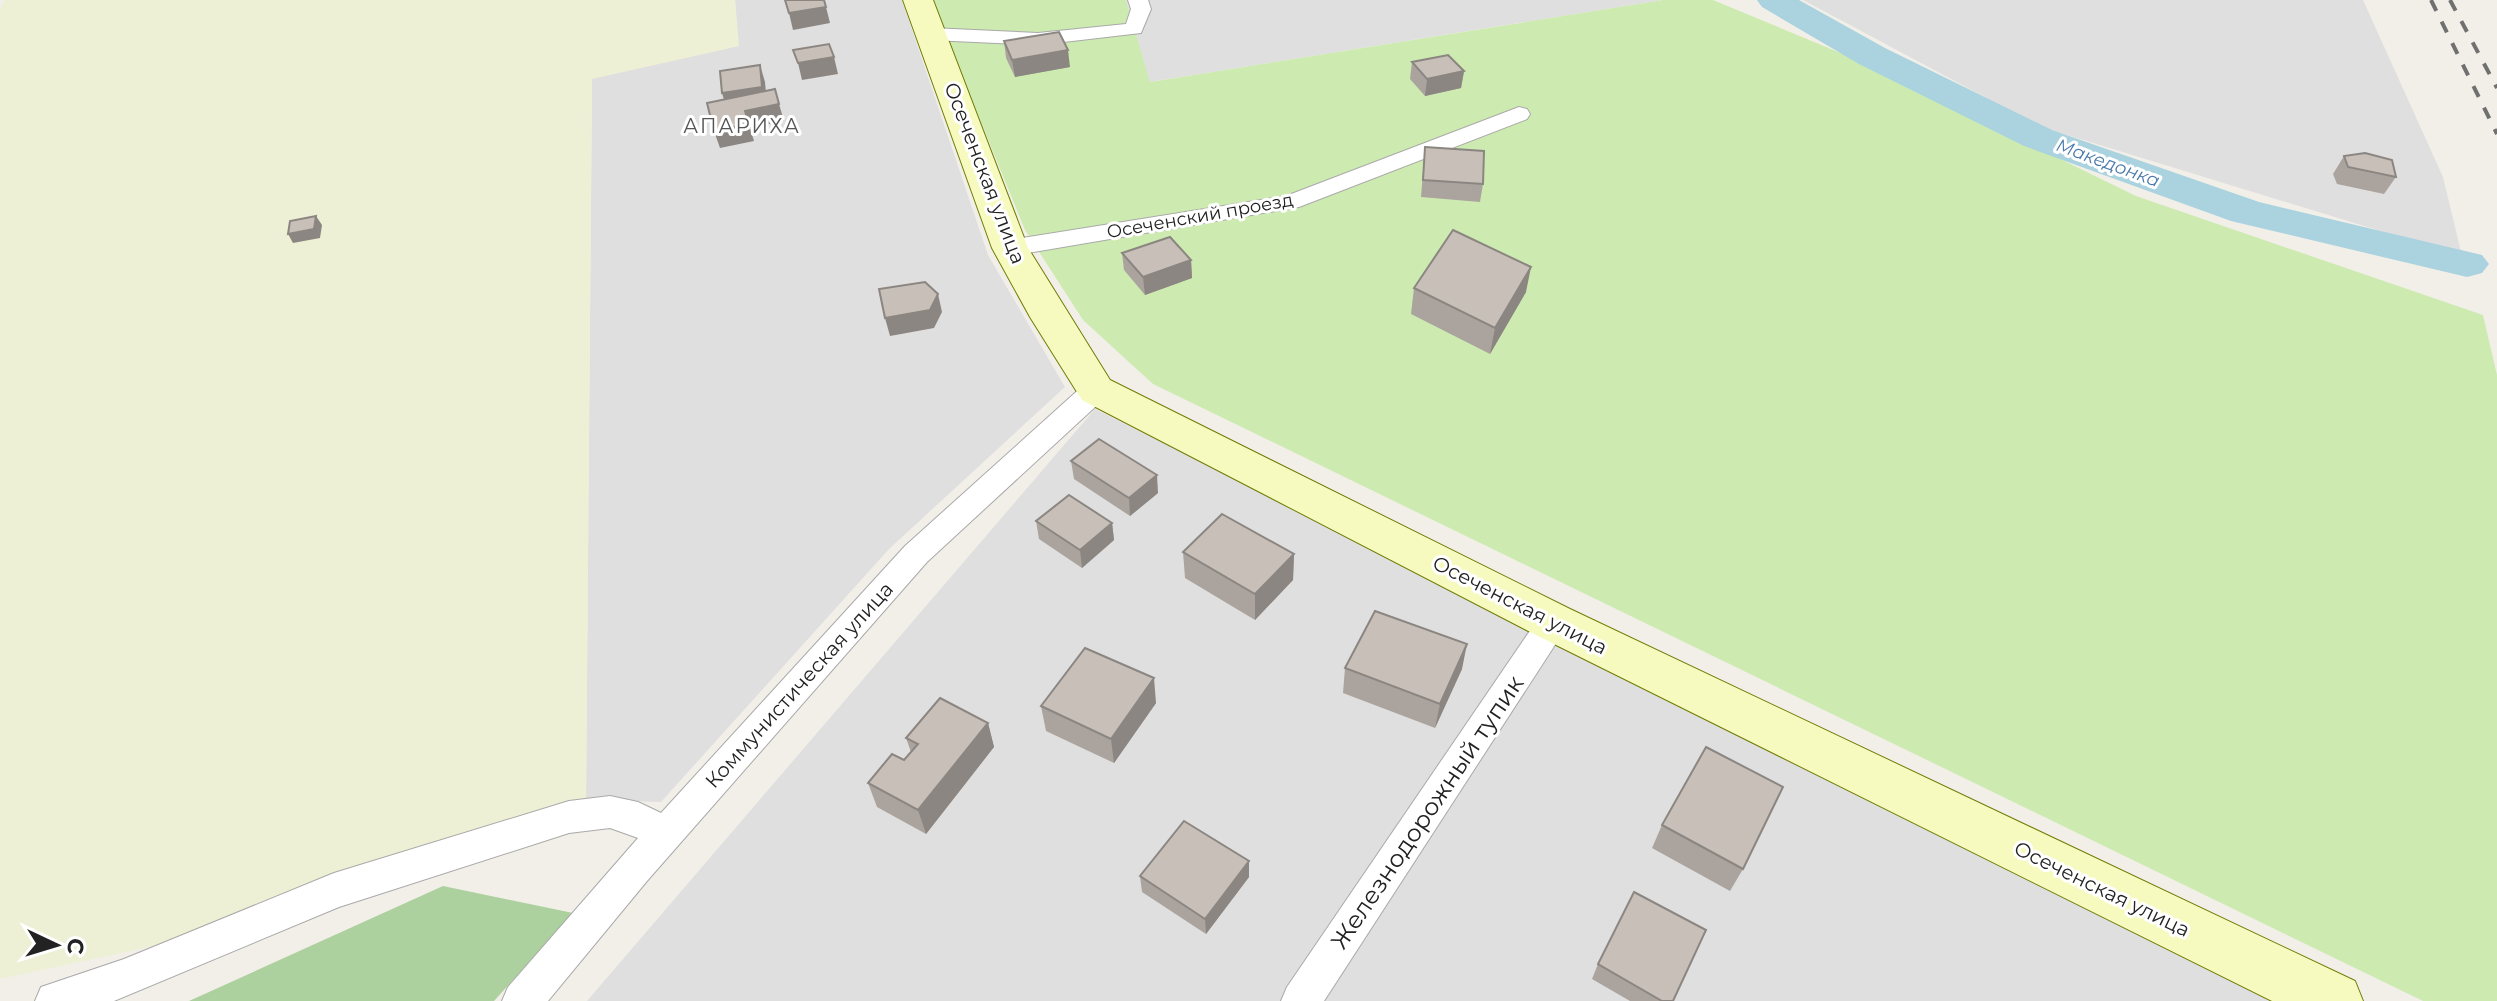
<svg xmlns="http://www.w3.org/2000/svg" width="2497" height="1001" viewBox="0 0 2497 1001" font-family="Montserrat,sans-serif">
<rect width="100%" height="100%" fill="#f2efe9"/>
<g fill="#e0dfdf">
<path d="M735,0H902L988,255L1065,387L889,549L661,802L586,800L592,78L738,46Z"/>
<path d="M1126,0H1663L1149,82Z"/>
<path d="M1803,0H2363L2443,177L2462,256L2041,127Z"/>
<path d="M1095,409L2294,1001H587Z"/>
</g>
<path fill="#eef0d5" d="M5,0H735L739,46L592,79L586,800L149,947L0,979V9Z"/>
<path fill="#cdebb0" d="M931,0H1126L1150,82L1663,0H1713L1855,59L2136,196L2483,315L2497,375V1001H2423L1153,384L1083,320L1025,230Z"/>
<path fill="#add19e" d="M443,886L573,913L494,1001H189Z"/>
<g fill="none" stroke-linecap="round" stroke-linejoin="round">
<path fill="#aad3df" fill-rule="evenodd" d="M1757,0H1799L1885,48L2052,130L2259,202L2482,255L2489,264L2482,273L2467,277L2231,221L2024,146L1859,64L1762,7Z"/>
<defs>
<g id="street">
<path d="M1128,0H1148L1151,9L1141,33L1038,45L931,40L921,34L931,28L1038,33L1126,24L1131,9Z"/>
<path d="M1519,107L1527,109L1530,114L1527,119L1299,207L1010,256L1001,253L998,248L1001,243L1010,240L1286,196Z"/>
<path d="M1096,381L1106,383L1110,390L1106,397L927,562L647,881L548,1001H502L508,987L638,838L610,828L569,833L339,907L114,1001H35L41,987L124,959L334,873L569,801L610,796L638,802L661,813L905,546L1086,383Z"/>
<path d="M1553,609L1564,613L1569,622L1564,631L1324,1001H1281L1287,987L1542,613Z"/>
</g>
<path id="secondary" d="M903,0H933L1028,248L1110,380L1570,609L2355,981L2363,1001H2272L1536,635L1082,400L1030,317L992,248Z"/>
</defs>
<use href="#street" stroke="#a9a9a9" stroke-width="2"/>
<use href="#secondary" stroke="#707d05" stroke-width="2"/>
<use href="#street" fill="#fff" fill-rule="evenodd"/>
<use href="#secondary" fill="#f7fabf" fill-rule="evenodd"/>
<g stroke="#707070" stroke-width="4" stroke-dasharray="12 12" stroke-linecap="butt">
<path d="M2431,0L2497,134"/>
<path d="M2450,0L2497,88"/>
</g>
</g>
<g fill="#aba49e">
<path d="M1004,41L1070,67L1015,77L1006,58Z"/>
<path d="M1412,62L1464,71L1461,88L1425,96L1410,79Z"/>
<path d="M1425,147L1483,184L1480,202L1421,197Z"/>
<path d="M2344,156L2396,177L2384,194L2337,184L2333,174Z"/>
<path d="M1122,253L1191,260L1192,278L1145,295L1124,270Z"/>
<path d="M1414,288L1526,292L1490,354L1411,314Z"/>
<path d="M1071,461L1158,493L1130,516L1074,479Z"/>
<path d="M1036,521L1112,523L1114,540L1082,568L1039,539Z"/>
<path d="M1183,552L1294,554L1293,580L1255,620L1185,578Z"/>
<path d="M1345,668L1462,669L1435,728L1343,693Z"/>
<path d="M1156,703L1114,763L1046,731L1041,706Z"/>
<path d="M988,723L994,747L926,834L877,807L868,783L904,760L911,752L906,738Z"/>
<path d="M1662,825L1743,869L1730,891L1652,848Z"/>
<path d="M1140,876L1249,877L1206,934L1142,892Z"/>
<path d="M1598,964L1673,1001H1630L1592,979Z"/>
</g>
<g fill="#8b8681">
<path d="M826,7L830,23L793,30L789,13Z"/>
<path d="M1068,50L1070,67L1015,77L1012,60Z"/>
<path d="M834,57L838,74L802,80L798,63Z"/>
<path d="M760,65L765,82L767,104L727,110L722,93Z"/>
<path d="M1464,71L1461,88L1425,96L1427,79Z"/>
<path d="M779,104L784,121L750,128L754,141L720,148L714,131L745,111Z"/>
<path d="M316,216L322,225L320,238L293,243L288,234Z"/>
<path d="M1191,260L1192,278L1145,295L1143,277Z"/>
<path d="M1531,267L1526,292L1490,354L1495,328Z"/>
<path d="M938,294L942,312L934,328L890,336L885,318Z"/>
<path d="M1157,475L1158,493L1130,516L1129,498Z"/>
<path d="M1112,523L1114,540L1082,568L1080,550Z"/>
<path d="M1294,554L1293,580L1255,620V594Z"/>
<path d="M1467,644L1462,669L1435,728L1440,704Z"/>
<path d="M1154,678L1156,703L1114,763L1111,739Z"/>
<path d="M988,723L994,747L926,834L918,810Z"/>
<path d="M1249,861V877L1206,934L1205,919Z"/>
</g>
<g fill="#c7bfb8" stroke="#8b8681" stroke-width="2">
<path d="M785,0H824L826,7L789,13Z"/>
<path d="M1059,32L1068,50L1012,60L1004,41Z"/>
<path d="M829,44L834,57L798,63L793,50Z"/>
<path d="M1448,55L1464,71L1427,79L1412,62Z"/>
<path d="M760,65L762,87L722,93L720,71Z"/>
<path d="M775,89L779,104L745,111L749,124L714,131L707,103Z"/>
<path d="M1425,147L1484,151L1483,184L1423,180Z"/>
<path d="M2365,153L2392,160L2396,177L2348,167L2344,156Z"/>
<path d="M316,216L314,229L288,234L290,221Z"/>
<path d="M1453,230L1531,267L1495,328L1414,288Z"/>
<path d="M1170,237L1191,260L1143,277L1122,253Z"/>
<path d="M925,282L938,294L930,310L885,318L879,289Z"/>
<path d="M1099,439L1157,475L1129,498L1071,461Z"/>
<path d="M1069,495L1112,523L1080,550L1036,521Z"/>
<path d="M1222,514L1294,554L1255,594L1183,552Z"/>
<path d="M1375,611L1467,644L1440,704L1345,668Z"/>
<path d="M1085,648L1154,678L1111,739L1041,706Z"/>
<path d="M940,698L988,723L918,810L868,783L892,754L904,760L918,744L906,738Z"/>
<path d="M1706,747L1783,787L1743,869L1662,825Z"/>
<path d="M1184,821L1249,861L1205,919L1140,876Z"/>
<path d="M1634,892L1706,930L1673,1001H1662L1598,964Z"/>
</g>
<g text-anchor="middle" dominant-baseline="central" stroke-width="6" stroke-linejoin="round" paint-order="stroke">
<g font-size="18" font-style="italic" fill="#4a7aab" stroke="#fff">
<text transform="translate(2108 163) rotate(20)">Македонка</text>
</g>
<g font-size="18" fill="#222" stroke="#fff">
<text transform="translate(1200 216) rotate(-10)">Осеченский проезд</text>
</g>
<g font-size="20" letter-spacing="2" fill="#555" stroke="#fff">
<text x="742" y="126">АПАРИХА</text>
</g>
<g font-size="20" fill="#222" stroke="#fff">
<text transform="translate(985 173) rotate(69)">Осеченская улица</text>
<text transform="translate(1520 605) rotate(27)">Осеченская улица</text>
<text transform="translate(799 685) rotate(-48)">Коммунистическая улица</text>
<text transform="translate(2102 889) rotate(26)">Осеченская улица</text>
</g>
<g font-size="24" fill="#222" stroke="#fff">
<text transform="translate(1427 812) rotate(-56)">Железнодорожный тупик</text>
</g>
</g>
<g transform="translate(56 945) rotate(94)" stroke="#ffffff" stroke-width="6" paint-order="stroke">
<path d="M0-6L14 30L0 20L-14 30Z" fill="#222222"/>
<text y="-12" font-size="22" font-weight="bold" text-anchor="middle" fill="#222222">С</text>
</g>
</svg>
